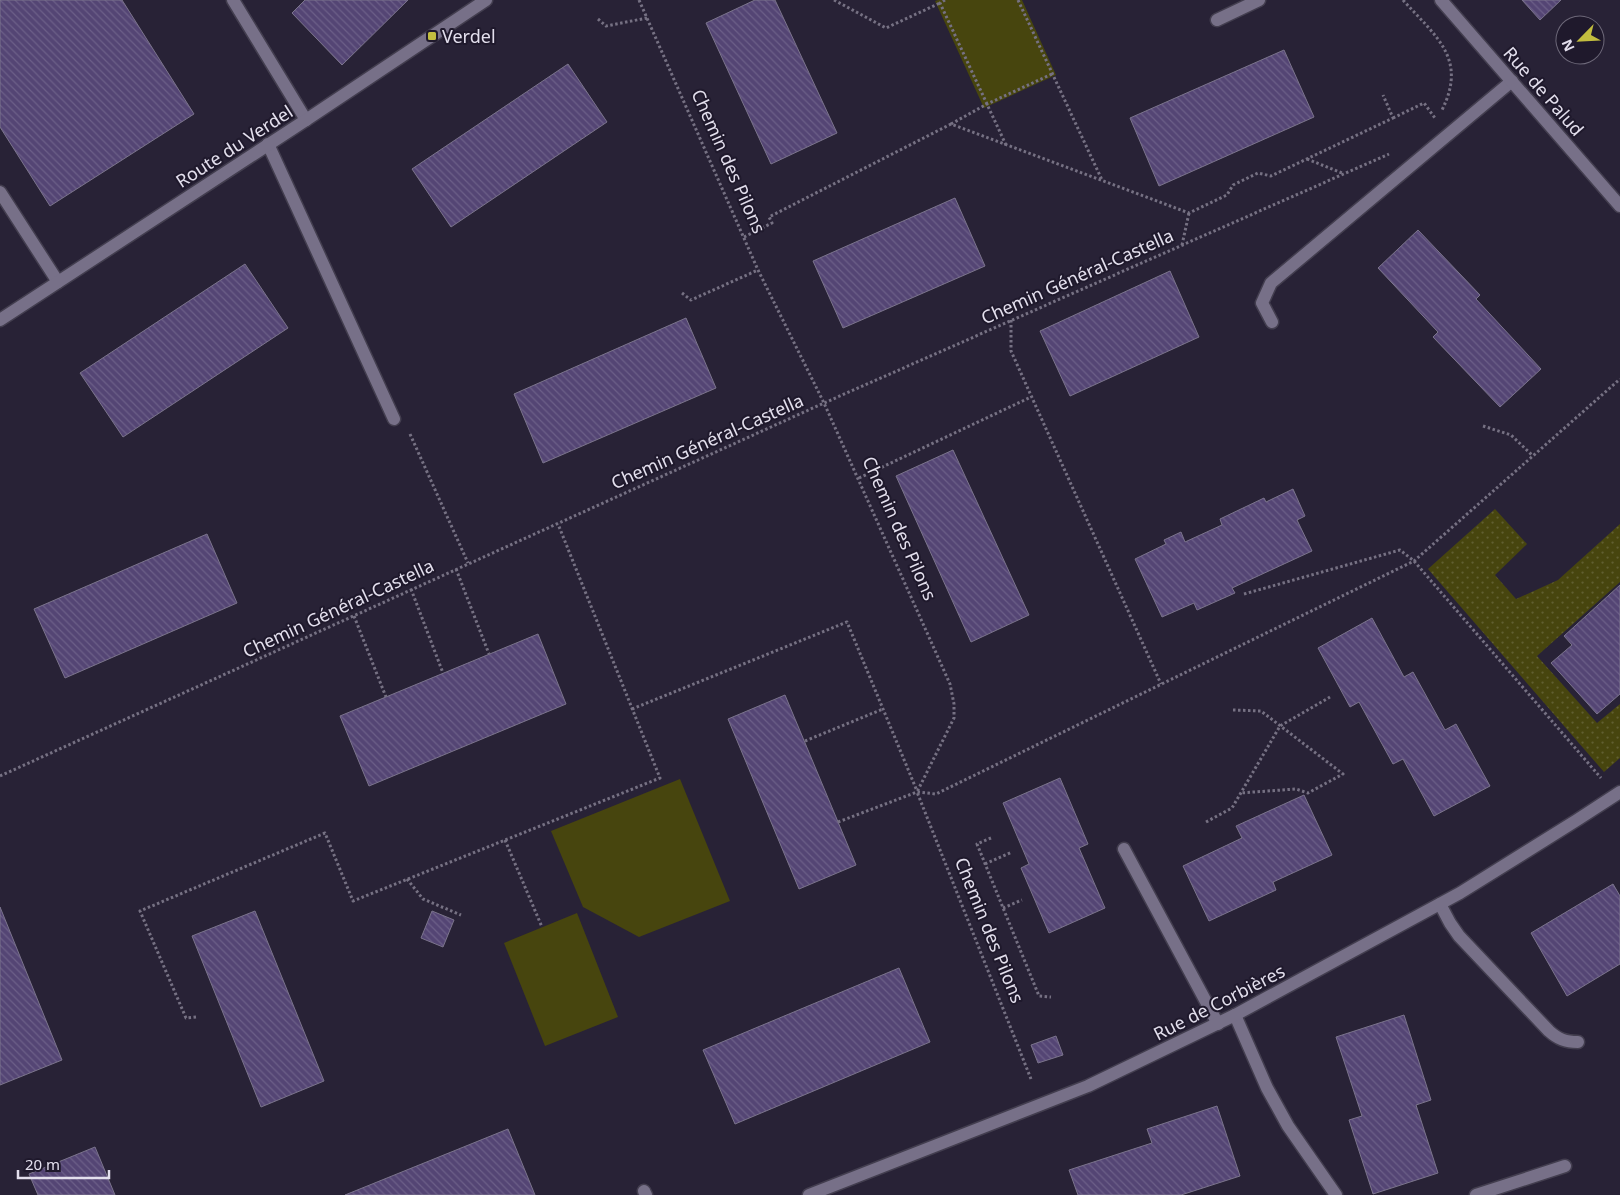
<svg xmlns="http://www.w3.org/2000/svg" width="1620" height="1195" viewBox="0 0 1620 1195" font-family="'Noto Sans',sans-serif">
<defs>
<pattern id="garden-dots" width="8" height="8" patternUnits="userSpaceOnUse" patternTransform="scale(1.25)"><rect width="8" height="8" fill="#47450e"/><path d="M2 2h.1M6 6h.1" fill="none" stroke="#615f31" stroke-width="1.8" stroke-linecap="round"/></pattern>
<pattern id="building-back-hatch" width="6" height="6" patternUnits="userSpaceOnUse" patternTransform="scale(1.25)"><rect width="6" height="6" fill="#544574"/><path d="M-1 5l2 2M0 0l6 6M5-1l2 2" fill="none" stroke="#6c5f88"/></pattern>
</defs>
<rect width="100%" height="100%" fill="#282236"/>
<g fill="#47450e">
<path d="M938,0H1022L1056,75L984,108L935,1Z"/>
<path d="M680,779L730,901L639,937L583,907L551,831Z"/>
<path d="M577,913L618,1017L545,1046L504,943Z"/>
</g>
<path fill="url(#garden-dots)" d="M1495,509L1527,544L1495,575L1516,599L1558,580L1620,524V582L1537,656L1597,723L1620,704V758L1604,772L1428,569Z"/>
<g fill="url(#building-back-hatch)" stroke="#7b748c">
<path d="M0,0H122L194,114L50,206L0,127Z"/>
<path d="M305,0H408L342,65L292,13Z"/>
<path d="M755,0H775L837,133L771,164L706,23Z"/>
<path d="M1522,0H1561L1540,20Z"/>
<path d="M1284,50L1314,117L1159,186L1130,118Z"/>
<path d="M568,64L607,122L451,227L412,169Z"/>
<path d="M955,198L985,266L843,328L813,261Z"/>
<path d="M1418,230L1480,295L1476,299L1541,369L1500,407L1433,337L1438,332L1378,268Z"/>
<path d="M245,264L288,328L123,437L80,373Z"/>
<path d="M1170,271L1199,337L1070,396L1040,331Z"/>
<path d="M686,318L716,388L543,463L514,394Z"/>
<path d="M953,450L1029,615L971,642L896,476Z"/>
<path d="M1293,489L1305,516L1297,520L1312,551L1232,588L1235,593L1197,610L1194,603L1162,617L1135,559L1166,544L1164,540L1181,532L1185,542L1222,525L1220,519L1264,498L1266,502Z"/>
<path d="M207,534L237,603L65,678L34,609Z"/>
<path d="M1620,585V694L1597,714L1551,663L1572,645L1564,636Z"/>
<path d="M1372,618L1404,677L1413,672L1445,730L1456,724L1490,786L1434,816L1403,759L1393,764L1359,702L1350,707L1318,648Z"/>
<path d="M538,634L566,704L369,786L340,716Z"/>
<path d="M785,695L856,865L799,889L728,719Z"/>
<path d="M1060,778L1088,844L1079,848L1105,908L1049,933L1021,868L1029,864L1003,803Z"/>
<path d="M1304,795L1332,855L1273,882L1276,890L1209,921L1183,866L1242,838L1236,826Z"/>
<path d="M1613,884L1620,896V964L1567,996L1531,933Z"/>
<path d="M0,907L62,1060L0,1085Z"/>
<path d="M255,911L324,1081L261,1107L192,936Z"/>
<path d="M432,911L454,920L443,947L421,938Z"/>
<path d="M899,968L930,1042L735,1124L703,1050Z"/>
<path d="M1404,1015L1431,1100L1416,1105L1438,1173L1373,1194L1349,1120L1362,1116L1336,1037Z"/>
<path d="M1056,1036L1063,1055L1038,1063L1031,1045Z"/>
<path d="M1217,1106L1240,1176L1181,1195H1078L1069,1170L1152,1143L1147,1129Z"/>
<path d="M508,1129L535,1195H345Z"/>
<path d="M95,1147L115,1195H38L29,1174Z"/>
</g>
<g fill="none" stroke-linecap="round" stroke-linejoin="round">
<defs>
<g id="lane">
<path d="M1217,20L1259,0"/>
<path d="M268,144L394,419"/>
<path d="M0,192L58,282"/>
<path d="M1272,322L1262,303L1271,283L1512,81"/>
<path d="M1124,849L1218,1024"/>
<path d="M1440,904L1450,923L1459,936L1549,1031C1558,1039 1565,1042 1578,1042"/>
<path d="M644,1191L646,1195"/>
<path d="M1476,1195L1565,1166"/>
</g>
<g id="street">
<path d="M233,0L306,120"/>
<path d="M1441,0L1620,206"/>
<path d="M0,320L306,120L486,0"/>
<path d="M1235,1015L1267,1088L1288,1126L1336,1195"/>
<path d="M809,1195L1088,1086L1235,1015L1460,893L1577,820L1620,792"/>
</g>
</defs>
<use href="#lane" stroke="#433e4f" stroke-width="15"/>
<use href="#street" stroke="#433e4f" stroke-width="15"/>
<g stroke="#767183" stroke-width="3" stroke-dasharray="2.5 2.5" stroke-linecap="butt">
<path d="M639,0L758,270L824,403L950,684L954,704V718L917,792L1031,1079"/>
<path d="M834,0L886,28L940,3"/>
<path d="M945,0L940,3L1006,145"/>
<path d="M1018,0L1102,180"/>
<path d="M1403,0C1435,36 1468,58 1442,110"/>
<path d="M598,19L606,26L647,18"/>
<path d="M1393,118L1424,103L1435,118"/>
<path d="M951,124L987,104L1052,74"/>
<path d="M1307,159L1342,173"/>
<path d="M744,237L772,223L769,217L951,124L1189,213L1227,195L1233,185L1258,173L1271,176L1393,118L1383,95"/>
<path d="M1182,245L1189,213"/>
<path d="M682,293L691,300L758,270"/>
<path d="M1011,320V351L1161,684"/>
<path d="M1483,426L1511,435L1533,456"/>
<path d="M410,434L468,563"/>
<path d="M859,478L1031,397"/>
<path d="M456,569L489,654"/>
<path d="M411,589L443,673"/>
<path d="M1244,594L1400,550L1414,561L1601,778"/>
<path d="M354,616L386,697"/>
<path d="M632,709L847,622L917,791"/>
<path d="M1233,710L1261,711L1343,774L1308,793L1296,789L1240,793"/>
<path d="M805,741L883,709"/>
<path d="M0,776L824,403L1389,154"/>
<path d="M838,822L917,792L936,794L1414,561L1620,379"/>
<path d="M1206,822L1232,808L1280,726L1330,697"/>
<path d="M991,838L977,844L1039,996L1051,997"/>
<path d="M505,840L542,927"/>
<path d="M985,864L1012,852"/>
<path d="M407,879L423,899L461,915"/>
<path d="M1003,908L1022,900"/>
<path d="M196,1017L186,1018L140,911L325,833L353,901L660,778L558,524"/>
</g>
<use href="#lane" stroke="#777088" stroke-width="12"/>
<use href="#street" stroke="#777088" stroke-width="12"/>
</g>
<rect fill="#c2bd3f" stroke="#1f192c" stroke-width="2" x="427" y="31" width="10" height="10" rx="2.5"/>
<g text-anchor="middle" dominant-baseline="central" stroke-width="4" stroke-linejoin="round" paint-order="stroke">
<g font-size="18" fill="#e3dfed" stroke="#1f192c" text-anchor="start">
<text x="442" y="36">Verdel</text>
</g>
<g font-size="18" fill="#e3dfed" stroke="#1f192c">
<text transform="translate(1544 91) rotate(49)">Rue de Palud</text>
<text transform="translate(234 146) rotate(-33)">Route du Verdel</text>
<text transform="translate(729 161) rotate(66)">Chemin des Pilons</text>
<text transform="translate(1077 276) rotate(-24)">Chemin Général-Castella</text>
<text transform="translate(707 441) rotate(-24)">Chemin Général-Castella</text>
<text transform="translate(900 528) rotate(66)">Chemin des Pilons</text>
<text transform="translate(338 608) rotate(-25)">Chemin Général-Castella</text>
<text transform="translate(990 930) rotate(68)">Chemin des Pilons</text>
<text transform="translate(1219 1002) rotate(-27)">Rue de Corbières</text>
</g>
</g>
<g transform="translate(1580 40) rotate(246)"><circle r="24" fill="#1f192c" stroke="#6d6879"/>
<path d="M0-4L9 19L0 12L-9 19Z" fill="#c2bd3f"/>
<text y="-8" font-size="14" font-weight="bold" text-anchor="middle" fill="#e3dfed">N</text>
</g>
<path d="M18 1170v8h91v-8" fill="none" stroke="#e3dfed" stroke-width="2.5"/>
<text x="25" y="1170" font-size="15" fill="#e3dfed" stroke="#1f192c" stroke-width="4" paint-order="stroke">20 m</text>
</svg>
